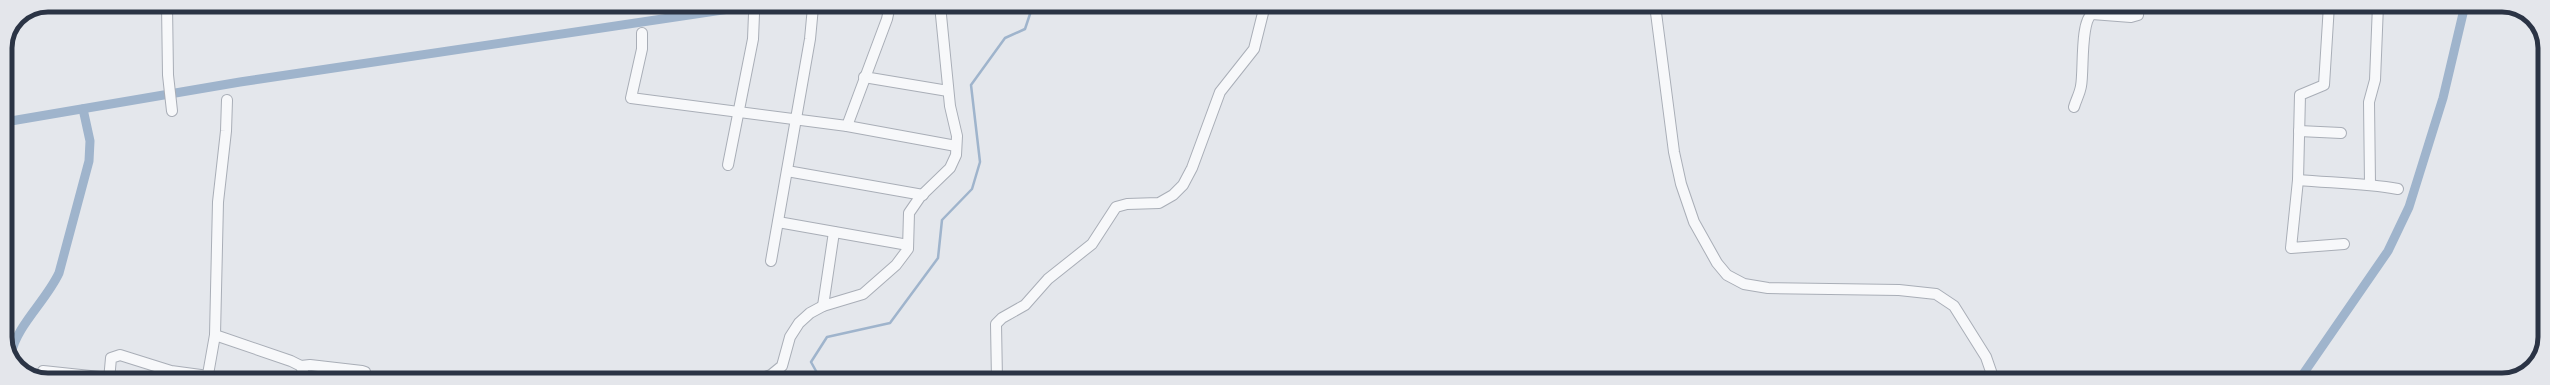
<svg xmlns="http://www.w3.org/2000/svg" width="2550" height="385" viewBox="0 0 2550 385" font-family="'DejaVu Sans',sans-serif">
<rect width="100%" height="100%" fill="#e4e7ec"/>
<g fill="none" stroke-linecap="round" stroke-linejoin="round">
<path stroke="#9fb4cc" stroke-width="2.5" d="M821,380L811,362L827,337L890,323L938,258L942,220L972,189L980,162L971,85L1005,38L1025,29L1033,5"/>
<g stroke="#9fb4cc" stroke-width="9">
<path d="M5,122L240,82L756,5"/>
<path d="M11,354C17,325 46,301 59,273L89,161L90,141L83,109"/>
<path d="M2299,380L2388,251L2409,207L2443,98L2465,5"/>
</g>
<defs>
<g id="street">
<path d="M167,5L168,75L172,111"/>
<path d="M1655,5L1674,152L1681,184L1694,222L1717,263L1727,275L1744,284L1768,288L1899,290L1936,294L1954,306L1986,357L1994,380"/>
<path d="M2329,5L2324,85L2300,95L2298,180L2291,248L2344,244"/>
<path d="M642,33V49L631,98L847,126L956,146"/>
<path d="M864,77L948,91"/>
<path d="M2074,107C2076,100 2080,93 2081,86C2084,71 2080,22 2092,14L2131,17L2138,15L2139,5"/>
<path d="M847,126L887,19L890,5"/>
<path d="M2299,131L2341,133"/>
<path d="M728,165L753,39L754,14"/>
<path d="M787,171L923,195"/>
<path d="M2298,180C2332,183 2365,183 2398,189"/>
<path d="M2370,184L2369,102L2375,80L2378,5"/>
<path d="M778,222L908,245"/>
<path d="M771,261L810,39L813,7"/>
<path d="M823,306L834,232"/>
<path d="M215,335L291,361L301,366L306,380"/>
<path d="M301,366L310,365L362,371L365,372V380"/>
<path d="M43,371L109,378"/>
<path d="M109,380L111,358L120,355L171,371L208,376"/>
<path d="M207,380L215,335L218,202L226,131L227,100"/>
<path d="M461,380H467"/>
<path d="M756,380L771,375L782,366L790,337L799,323L810,313L823,306L863,294L896,265L908,249L909,213L920,197L950,168L956,155L957,136L950,106L940,5"/>
<path d="M997,380L996,324L1002,318L1025,305L1048,279L1092,244L1116,207L1127,204L1159,203L1173,195L1183,185L1192,168L1220,92L1254,49L1263,13L1258,5"/>
</g>
</defs>
<use href="#street" stroke="#a9aeb7" stroke-width="12"/>
<use href="#street" stroke="#f7f8fa" stroke-width="10"/>
</g>
<path d="M0 0H2550V385H0ZM48 12H2502A36 36 0 0 1 2538 48V337A36 36 0 0 1 2502 373H48A36 36 0 0 1 12 337V48A36 36 0 0 1 48 12Z" fill="#e4e6eb" fill-rule="evenodd"/>
<path fill="none" stroke="#2b3445" stroke-width="5" d="M48 12H2502A36 36 0 0 1 2538 48V337A36 36 0 0 1 2502 373H48A36 36 0 0 1 12 337V48A36 36 0 0 1 48 12Z"/>
</svg>
